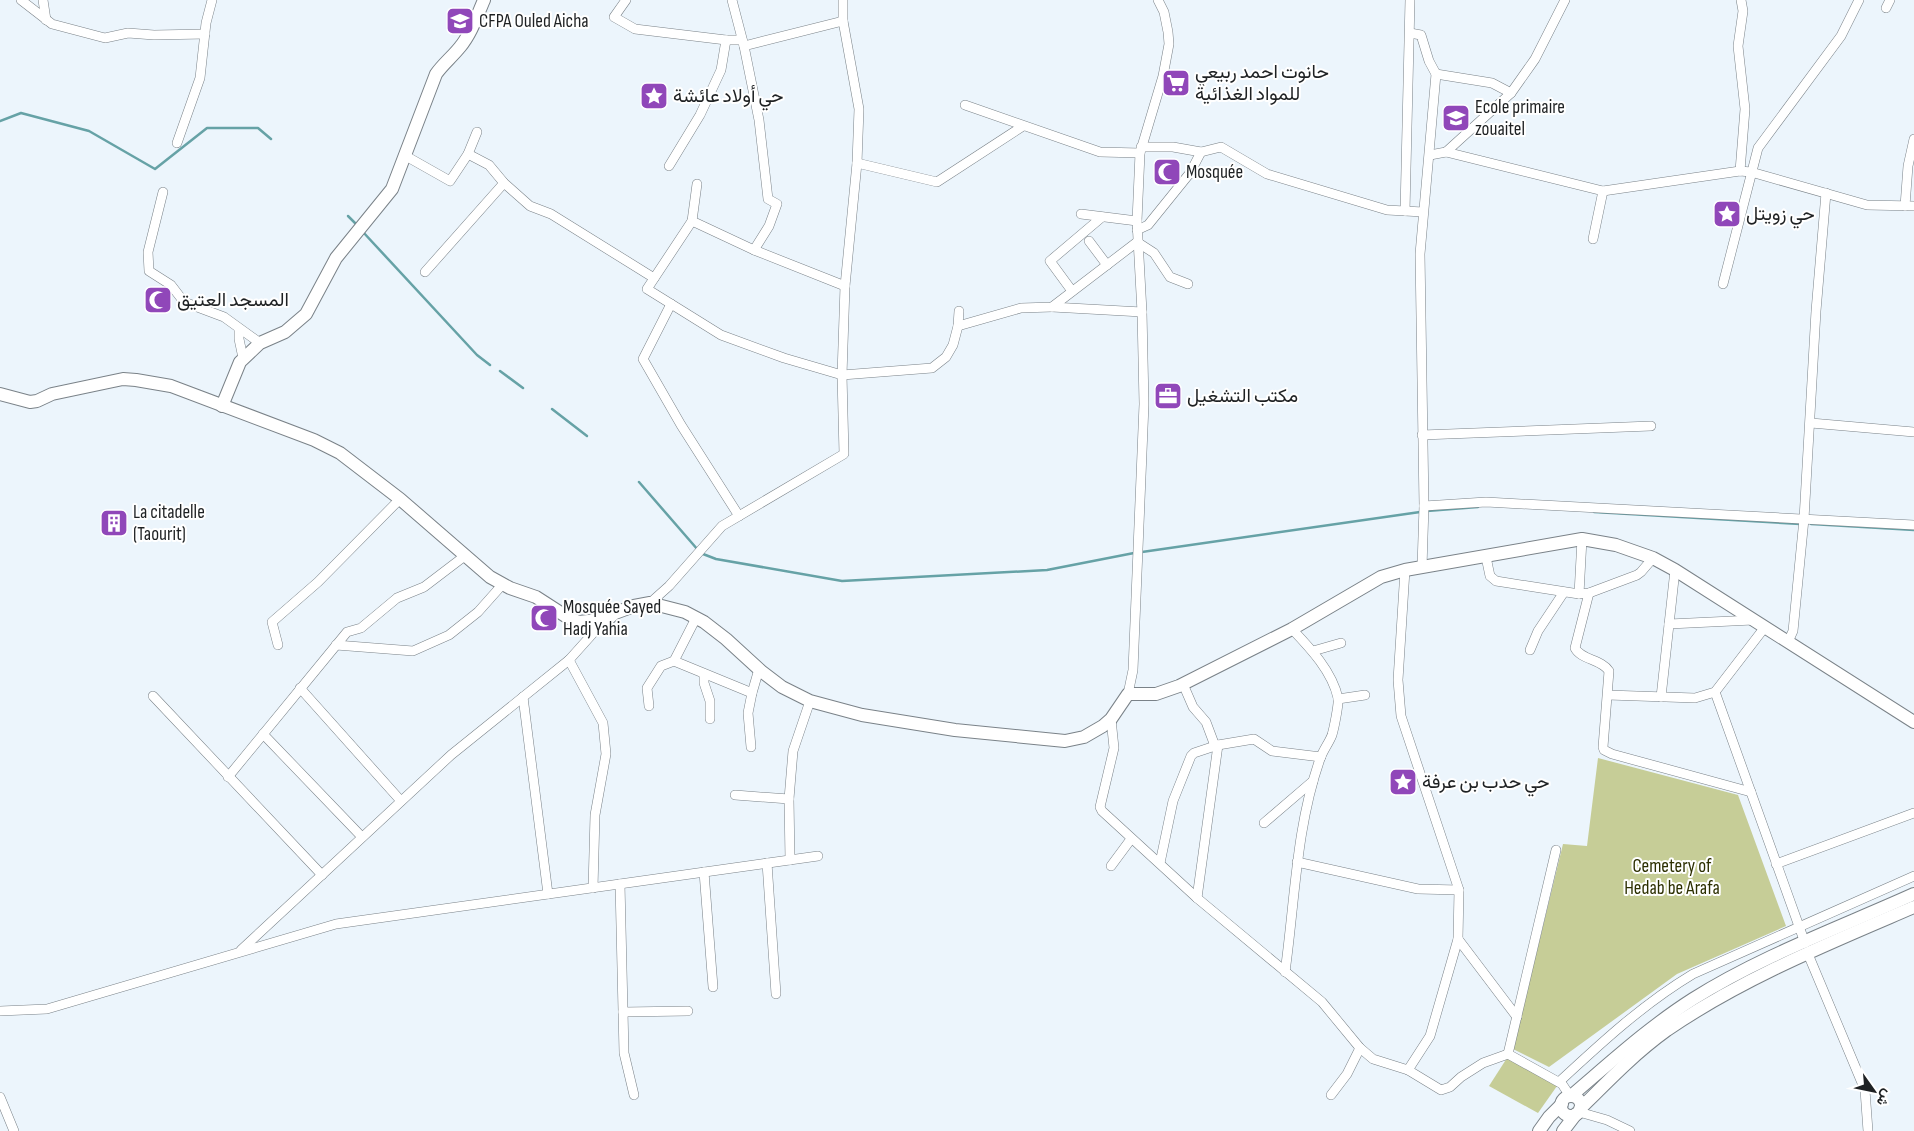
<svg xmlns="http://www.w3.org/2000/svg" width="1914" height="1131" viewBox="0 0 1914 1131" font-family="'Sofia Sans Condensed',Vazirmatn,sans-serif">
<rect width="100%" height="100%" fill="#ecf5fc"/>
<g fill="#c6cd97">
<path d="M1598,758L1738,795L1786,926L1677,974L1549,1067L1513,1049L1563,844L1587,846Z"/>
<path d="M1507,1058L1557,1086L1538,1113L1489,1086Z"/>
</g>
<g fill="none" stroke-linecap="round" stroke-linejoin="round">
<g stroke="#66a2a6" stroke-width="2.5">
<path d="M0,121L21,113L89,131L155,169L207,128H258L271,139"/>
<path d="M348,216L358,226"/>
<path d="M363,232L477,355L490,365"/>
<path d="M500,371L523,388"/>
<path d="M552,409L587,436"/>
<path d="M639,482L698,550"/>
<path d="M1427,511L1478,507"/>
<path d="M1594,512L1800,524"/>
<path d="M1811,524L1914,530"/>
<path d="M1142,552L1420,512"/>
<path d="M703,554L716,559L842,581L1047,570L1134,553"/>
</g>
<defs>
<g id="street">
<path d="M21,0L52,24L105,38L128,33L154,35L205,34"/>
<path d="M43,0L46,20"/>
<path d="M626,0L614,17L635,29L726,40H742"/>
<path d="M732,0L744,46L759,120L768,199L777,204L769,226L754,250"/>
<path d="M1886,8L1890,0"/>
<path d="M1410,33L1421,35L1429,61L1436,74L1420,254L1424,506L1422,567"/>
<path d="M744,46L843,21"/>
<path d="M1436,74L1492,83L1511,93"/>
<path d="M965,105L1100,152L1140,153"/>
<path d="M177,143L200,78L206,23L212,0"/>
<path d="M1141,147H1173L1201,152L1221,147L1267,174L1387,210L1423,212"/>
<path d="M1446,152L1511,93L1535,59L1565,0"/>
<path d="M468,154L489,165L504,183L530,206L551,214L654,278"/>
<path d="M404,155L450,181L468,154L477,132"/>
<path d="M1430,155L1446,152L1603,191L1740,171L1751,172L1867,205L1914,206"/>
<path d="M857,163L937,182L1023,126"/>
<path d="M669,166L700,115L721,70L726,40"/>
<path d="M1740,171L1745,109L1738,46L1743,11L1741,0"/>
<path d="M697,184L692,221L647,289L721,335L784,358L842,375L932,368L946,357L953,345L958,326L959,311"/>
<path d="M163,192L148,252L149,271L171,285L184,302L224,317L260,343"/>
<path d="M1905,206L1908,166L1914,139"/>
<path d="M1405,211L1410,0"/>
<path d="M1081,214L1137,221"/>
<path d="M692,221L754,250L845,286"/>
<path d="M1137,230L1148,225L1190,173L1201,152"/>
<path d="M1593,239L1603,191"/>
<path d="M1089,241L1107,265"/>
<path d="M425,272L504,183"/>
<path d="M1723,284L1758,148L1841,36L1859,0"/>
<path d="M1072,291L1050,261L1102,217"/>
<path d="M671,304L643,359L681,425L739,516"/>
<path d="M1052,307L1142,312"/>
<path d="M958,326L1021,308L1052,307L1137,242L1154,253L1170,277L1188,284"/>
<path d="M239,329V339L243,358"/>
<path d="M1811,423L1914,432"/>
<path d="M1422,435L1651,426"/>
<path d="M1424,506L1486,502L1914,525"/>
<path d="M1486,557L1490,576L1496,581L1579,594L1589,593L1637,575L1641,572L1653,558"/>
<path d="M1405,570L1398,680L1401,716L1459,890L1458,939L1430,1036L1408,1070"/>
<path d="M1589,593L1575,648C1581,660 1601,659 1609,671L1603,747L1604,750L1612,754L1751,792"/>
<path d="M1579,594L1582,539"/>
<path d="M650,603L669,586L722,526L844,454L842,375L845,286L857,163L859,109L843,21V0"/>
<path d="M1669,624L1753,620"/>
<path d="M1788,642L1793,631L1804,519L1816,311L1826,193"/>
<path d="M278,645L272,622L318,582L400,499"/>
<path d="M336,645L413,651L449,635L478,612L502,585"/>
<path d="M1530,650L1538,631L1564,592"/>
<path d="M1313,651L1341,643"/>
<path d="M569,660L603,723L606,754L595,815L593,888"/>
<path d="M674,661L696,618"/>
<path d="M704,674V683L710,701V719"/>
<path d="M1183,684L1193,707L1206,722L1215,746"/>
<path d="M300,688L401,801"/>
<path d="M1715,692L1805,943"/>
<path d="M1128,694L1133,670L1144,404L1142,312L1137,221L1140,153L1163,76L1169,44L1168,32L1164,12L1158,0"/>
<path d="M1608,695L1695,698L1715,692L1765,627"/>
<path d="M153,696L322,875"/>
<path d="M523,697L548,894"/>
<path d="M1661,697L1675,570"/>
<path d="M1338,699L1365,695"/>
<path d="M649,706L647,688L661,666L674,661L752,693"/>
<path d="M1111,719L1114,748L1100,807L1102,811L1197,898L1322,1002L1360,1048L1373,1059L1408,1070L1441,1090L1450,1087L1461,1077L1483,1063L1508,1054L1562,1084L1570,1096"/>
<path d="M263,734L362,837"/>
<path d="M751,747L748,713L752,693L759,669"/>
<path d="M228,777L347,632L361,628L397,598L424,587L466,555"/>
<path d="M735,795L789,799"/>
<path d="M1264,823L1313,781"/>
<path d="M790,860L789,799L793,751L810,701"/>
<path d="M1297,862L1418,889L1459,890"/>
<path d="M767,863L776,994"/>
<path d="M1160,863L1173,801L1191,756L1194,753L1218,745L1254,739L1272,751L1321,757"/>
<path d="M1776,864L1914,813"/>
<path d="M1111,866L1131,839"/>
<path d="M704,872L713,987"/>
<path d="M620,884L624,1053L634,1095"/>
<path d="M1197,898L1218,745"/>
<path d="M1458,939L1517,1017"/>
<path d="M241,950L451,755L569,660L595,631V621"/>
<path d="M1808,954L1865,1090L1868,1131"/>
<path d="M1285,972C1295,901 1296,827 1320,759C1323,750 1329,743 1332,735C1334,728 1339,704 1338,698C1332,671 1310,648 1292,629"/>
<path d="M0,1011L47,1009L336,924L818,856"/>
<path d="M623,1012L688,1011"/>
<path d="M1508,1054L1556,850"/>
<path d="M1559,1082C1601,1043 1643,1004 1693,974L1914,876"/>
<path d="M1331,1095L1347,1074L1360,1048"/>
<path d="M0,1097L14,1131"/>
<path d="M1579,1112L1607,1120L1630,1131"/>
</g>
<g id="secondary">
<path d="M0,394L30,402L37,401L52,394L104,383L123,379L136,380L171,386L314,440L340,453L400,499L490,577L510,588L536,597L567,617L579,622L608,619L615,613L634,606L650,603L685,612L704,622L726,639L761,671L782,687L810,701L862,715L955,730L1065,741L1084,737L1103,726L1111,719L1128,694H1156L1179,686L1292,629L1381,577L1405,570L1582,539L1616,545L1653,558L1675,570L1914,722"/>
<path d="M222,406L240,362L260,343L285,332L306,314L336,258L392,189L436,74C443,64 452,57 460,47C471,34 477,16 484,0"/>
<path d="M1571,1096C1611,1062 1649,1027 1693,999C1761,956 1841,927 1914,894"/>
<circle cx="1571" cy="1106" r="10"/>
<path d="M1580,1109C1608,1081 1635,1053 1667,1030C1743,978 1830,943 1914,907"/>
<path d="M1539,1131L1549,1117L1562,1104"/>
<path d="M1563,1131L1576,1114"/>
</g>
</defs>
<use href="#street" stroke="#7a8288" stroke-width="10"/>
<use href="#secondary" stroke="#7a8288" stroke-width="14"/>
<use href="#street" stroke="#fff" stroke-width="9"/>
<use href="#secondary" stroke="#fff" stroke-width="12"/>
</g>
<defs>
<symbol id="university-square" viewBox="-11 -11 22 22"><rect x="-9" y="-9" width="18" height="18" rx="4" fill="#9047b9" stroke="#fff"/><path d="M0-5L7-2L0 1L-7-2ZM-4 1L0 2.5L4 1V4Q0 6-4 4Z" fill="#fff"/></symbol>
<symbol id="supermarket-square" viewBox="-11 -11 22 22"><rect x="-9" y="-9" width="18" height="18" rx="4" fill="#9047b9" stroke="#fff"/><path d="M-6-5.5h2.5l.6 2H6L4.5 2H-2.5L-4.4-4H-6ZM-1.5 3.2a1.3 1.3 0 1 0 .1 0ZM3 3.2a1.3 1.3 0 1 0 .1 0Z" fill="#fff"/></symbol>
<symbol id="sight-square" viewBox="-11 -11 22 22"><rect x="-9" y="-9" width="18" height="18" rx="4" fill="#9047b9" stroke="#fff"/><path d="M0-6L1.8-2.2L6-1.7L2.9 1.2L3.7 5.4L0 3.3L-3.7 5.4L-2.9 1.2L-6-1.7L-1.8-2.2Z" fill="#fff"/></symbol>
<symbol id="school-square" viewBox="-11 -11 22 22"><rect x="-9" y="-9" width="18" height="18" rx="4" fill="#9047b9" stroke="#fff"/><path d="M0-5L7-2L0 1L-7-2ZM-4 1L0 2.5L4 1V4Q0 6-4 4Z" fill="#fff"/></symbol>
<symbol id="mosque-square" viewBox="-11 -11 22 22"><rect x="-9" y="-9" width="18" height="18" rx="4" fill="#9047b9" stroke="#fff"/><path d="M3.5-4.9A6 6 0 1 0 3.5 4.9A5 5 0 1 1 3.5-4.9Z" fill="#fff"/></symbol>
<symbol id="office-square" viewBox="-11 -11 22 22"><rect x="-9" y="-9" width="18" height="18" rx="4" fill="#9047b9" stroke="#fff"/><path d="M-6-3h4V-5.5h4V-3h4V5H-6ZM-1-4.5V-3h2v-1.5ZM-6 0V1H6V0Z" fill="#fff"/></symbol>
<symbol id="building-square" viewBox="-11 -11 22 22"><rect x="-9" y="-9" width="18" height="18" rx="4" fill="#9047b9" stroke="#fff"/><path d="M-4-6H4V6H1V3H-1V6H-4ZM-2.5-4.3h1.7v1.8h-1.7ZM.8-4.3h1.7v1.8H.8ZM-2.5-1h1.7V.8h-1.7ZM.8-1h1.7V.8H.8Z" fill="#fff"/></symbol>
</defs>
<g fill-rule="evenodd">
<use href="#university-square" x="444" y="5" width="32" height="32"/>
<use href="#supermarket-square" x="1160" y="67" width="32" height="32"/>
<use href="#sight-square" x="638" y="80" width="32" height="32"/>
<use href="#school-square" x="1440" y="102" width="32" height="32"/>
<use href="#mosque-square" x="1151" y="156" width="32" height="32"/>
<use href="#sight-square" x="1711" y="198" width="32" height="32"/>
<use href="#mosque-square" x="142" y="284" width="32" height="32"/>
<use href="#office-square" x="1152" y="380" width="32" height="32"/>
<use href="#building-square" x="98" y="507" width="32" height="32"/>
<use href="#mosque-square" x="528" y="602" width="32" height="32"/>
<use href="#sight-square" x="1387" y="766" width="32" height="32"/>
</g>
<g text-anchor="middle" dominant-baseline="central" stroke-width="4" stroke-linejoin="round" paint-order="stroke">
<g font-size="19" fill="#1e2123" stroke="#fff" text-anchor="start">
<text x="479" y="21">CFPA Ouled Aicha</text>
<text x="1195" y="72">حانوت احمد ربيعي<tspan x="1195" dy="22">للمواد الغذائية</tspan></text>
<text x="673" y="96">حي أولاد عائشة</text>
<text x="1475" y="107">Ecole primaire<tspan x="1475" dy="22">zouaitel</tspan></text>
<text x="1186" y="172">Mosquée</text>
<text x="1746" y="214">حي زويتل</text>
<text x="177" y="300">المسجد العتيق</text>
<text x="1187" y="396">مكتب التشغيل</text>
<text x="133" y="512">La citadelle<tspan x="133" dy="22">(Taourit)</tspan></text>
<text x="563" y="607">Mosquée Sayed<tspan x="563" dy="22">Hadj Yahia</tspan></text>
<text x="1422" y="782">حي حدب بن عرفة</text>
</g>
<g font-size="19" fill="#2c2f00" stroke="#fff">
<text x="1672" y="866">Cemetery of<tspan x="1672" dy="22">Hedab be Arafa</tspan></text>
</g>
</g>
<g transform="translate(1874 1091) rotate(123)" stroke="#ffffff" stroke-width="4" paint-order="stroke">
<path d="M0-4L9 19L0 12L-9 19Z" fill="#1e2123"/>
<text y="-8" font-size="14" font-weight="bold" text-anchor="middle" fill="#1e2123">ش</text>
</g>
</svg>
